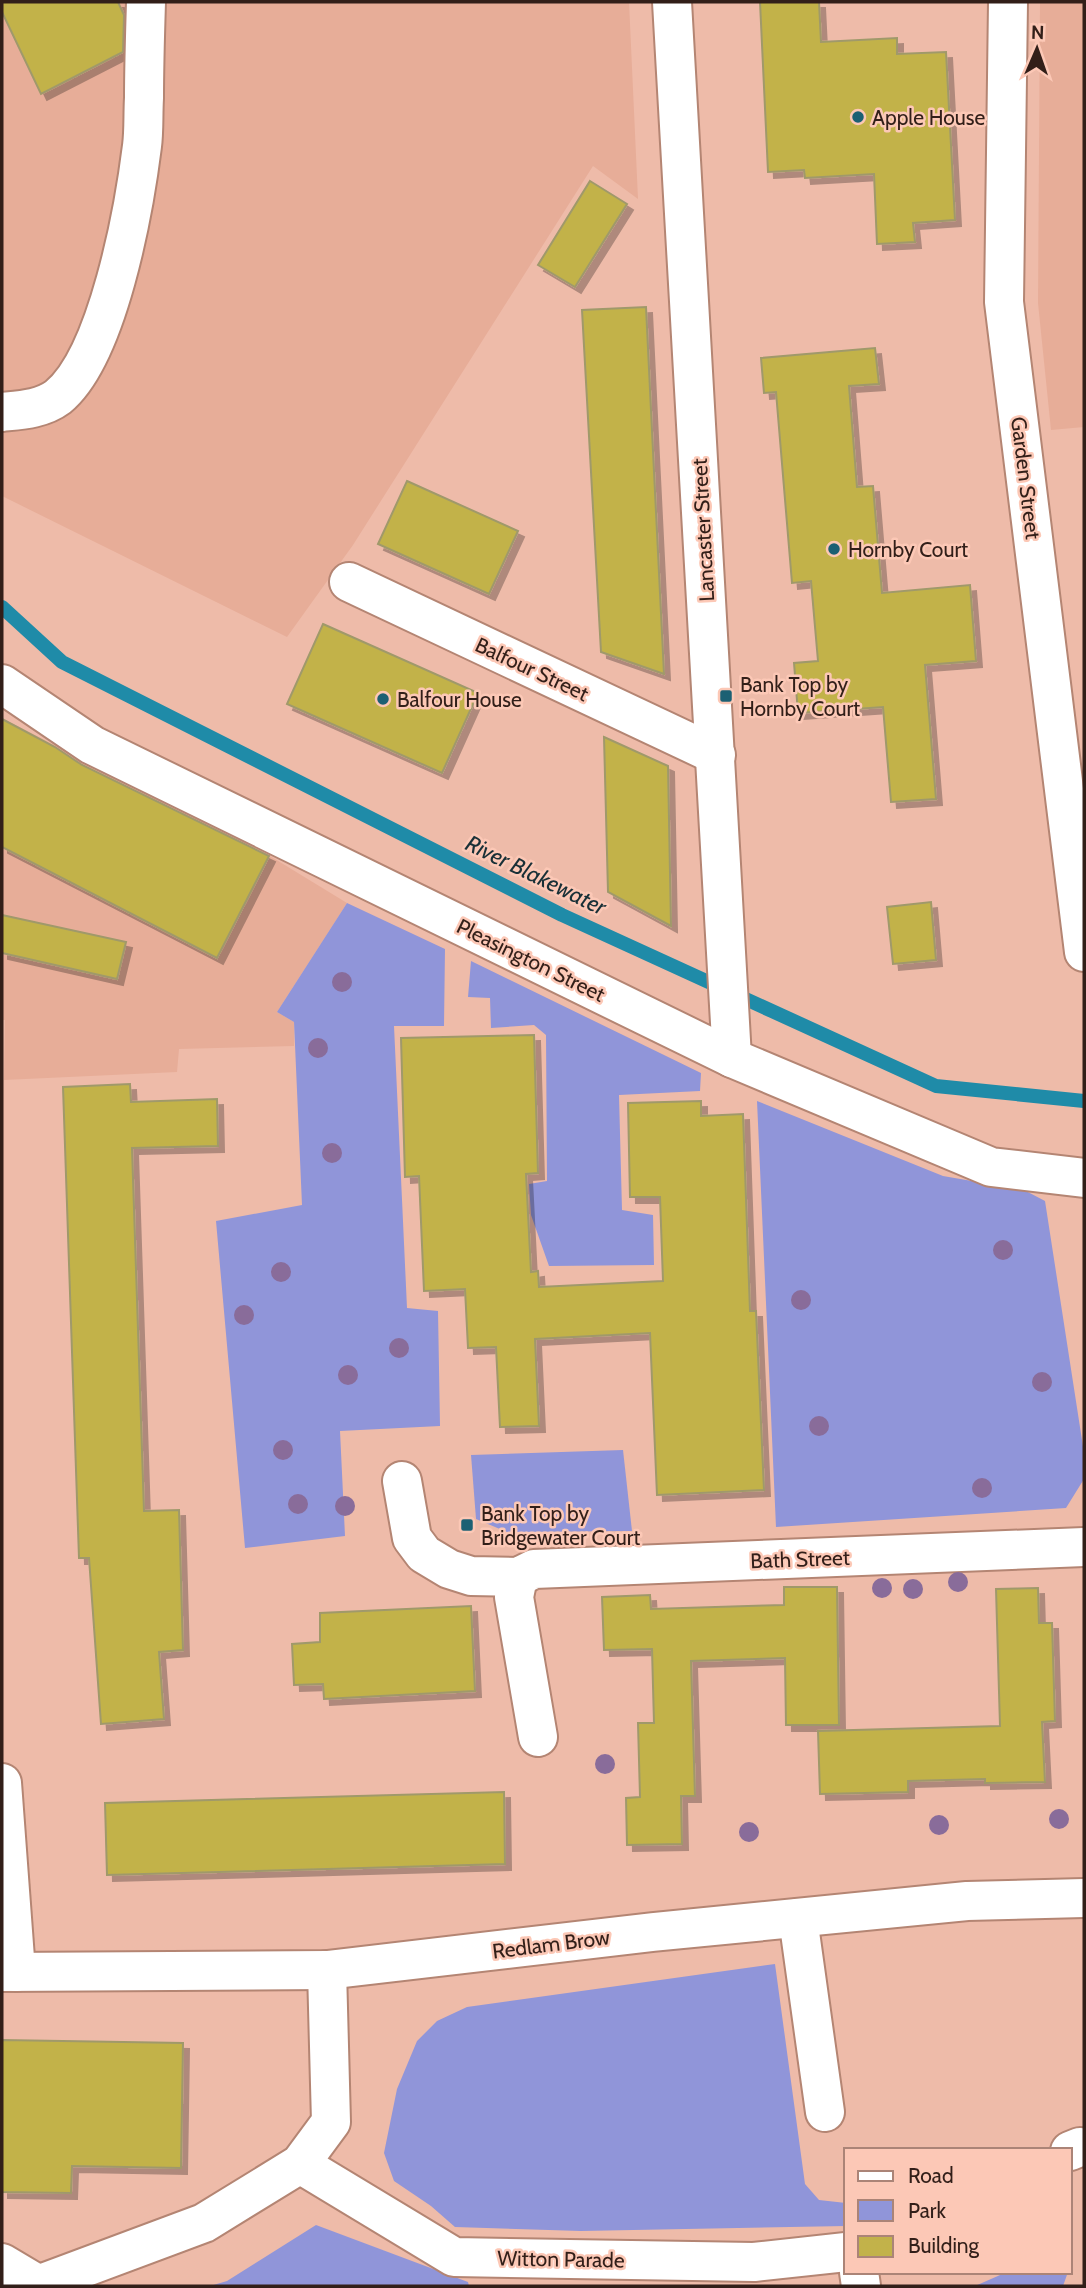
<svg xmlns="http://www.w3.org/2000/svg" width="1086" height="2288" viewBox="0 0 1086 2288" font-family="Cabin,sans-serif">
<defs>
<filter id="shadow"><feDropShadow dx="6" dy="6" stdDeviation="0" flood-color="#0004"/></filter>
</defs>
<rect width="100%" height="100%" fill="#eebba9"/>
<g fill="#e7ad98">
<path d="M2,2H629L638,199L593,166L353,545L287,637L2,496Z"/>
<path d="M1040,2H1084V427L1051,430L1038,303Z"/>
<path d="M2,718L270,856L347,903L277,1012L294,1022V1046L179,1049L177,1072L4,1080L5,1020H2Z"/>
</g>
<g fill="#9095d9">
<path d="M347,903L445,949L444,1026H394L407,1308L438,1311L440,1426L340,1431L345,1536L245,1548L216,1221L302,1205L294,1022L277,1012Z"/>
<path d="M471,961L701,1073L700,1091L619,1095L622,1210L653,1215L654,1265L549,1266L531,1215L529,1184L547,1181L546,1035L534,1025L491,1028L490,998L468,997Z"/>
<path d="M757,1101L943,1176L1024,1190L1045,1201L1084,1453V1479L1066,1508L776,1527Z"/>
<path d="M623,1450L632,1531L507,1532L476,1519L471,1455Z"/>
<path d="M775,1964L805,2184L819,2200L846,2203V2226L581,2231L455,2227L431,2206L394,2181L384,2153L397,2089L417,2041L437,2021L467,2007Z"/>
<path d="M316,2225L468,2282L469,2286H210L227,2281Z"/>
<path d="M1007,2272H1068L1063,2286H975Z"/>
</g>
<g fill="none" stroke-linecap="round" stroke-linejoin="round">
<path stroke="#1f8ba8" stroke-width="14" d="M2,607L62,662L562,915L936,1086L1084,1101"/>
</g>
<g fill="#c2b24a" stroke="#a0996b" stroke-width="2" filter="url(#shadow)">
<path d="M2,2H118L124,15L123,52L41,94L2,12Z"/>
<path d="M760,2H819L821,42L897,38V54L946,52L955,220L913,223L915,242L877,244L874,174L805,178L804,170L768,172Z"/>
<path d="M590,181L627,204L575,287L538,265Z"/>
<path d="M646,307L652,431L664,674L601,652L582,310Z"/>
<path d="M875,348L879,384L849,386L857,487L873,486L882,593L970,585L976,661L925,665L936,799L891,802L883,707L798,713L794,663L818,661L811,581L792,583L776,392L764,393L761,358Z"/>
<path d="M407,481L518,531L489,594L378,544Z"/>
<path d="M323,624L478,693L442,773L287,704Z"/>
<path d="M2,719L55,747L82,765L269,856L217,958L2,847Z"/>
<path d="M604,737L668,766L671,926L608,892Z"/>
<path d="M931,902L936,960L893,964L887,907Z"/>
<path d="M2,915L126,942L117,979L2,953Z"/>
<path d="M534,1035L538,1173L526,1174L531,1272L538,1271L539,1287L663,1281L660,1197H630L628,1103L701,1101V1116L743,1114L750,1311H756L764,1490L657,1495L650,1333L535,1339L539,1426L500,1427L496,1347L468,1348L465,1289L424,1291L419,1176L405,1177L401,1038Z"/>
<path d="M130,1084L131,1102L217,1099L218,1146L132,1148L144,1511L179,1510L183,1650L159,1652L164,1719L101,1724L89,1558H79L63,1087Z"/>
<path d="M784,1587H837L839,1725H786L785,1658L691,1661L695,1796H681L682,1844L627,1845L626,1798L640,1797L638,1723H654L652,1649L604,1650L602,1597L650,1595L651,1609L784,1605Z"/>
<path d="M1038,1588L1039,1623H1052L1055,1721L1042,1722L1045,1782L985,1783V1779L908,1781V1792L820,1794L818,1731L1000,1726L996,1589Z"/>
<path d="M471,1606L475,1691L324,1699L323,1684L294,1685L292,1644L320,1642V1613Z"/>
<path d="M504,1792L505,1864L107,1875L105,1803Z"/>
<path d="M2,2040L183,2043L181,2168L72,2166L71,2193L2,2192Z"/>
</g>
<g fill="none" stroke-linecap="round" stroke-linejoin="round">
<defs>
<g id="minor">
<path d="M672,2L732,1058"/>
<path d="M1008,2L1004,302L1084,952"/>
<path d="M2,412C21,410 42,409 58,397C108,356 134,210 142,146C144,131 143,114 144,98C144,66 145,34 146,2"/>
<path d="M349,582L716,755"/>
<path d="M2,684L92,745L732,1058L991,1167L1084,1178"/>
<path d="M402,1481L412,1538L424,1554L449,1569L471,1576L518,1577L534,1569L1084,1547"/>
<path d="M518,1577L514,1597L538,1737"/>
<path d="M2,1783L16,1972"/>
<path d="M798,1918L825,2112"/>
<path d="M1070,2151L1080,2147"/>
<path d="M300,2164L454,2257L754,2262L846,2252"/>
<path d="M2,2263L39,2285"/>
<path d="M859,2272L861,2286"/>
<path d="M35,2286L204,2223L300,2164L331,2122L327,1970"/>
</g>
<path id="major" d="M2,1972L327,1970L653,1932L967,1901L1084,1898"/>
</defs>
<use href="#minor" stroke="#b48573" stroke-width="42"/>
<use href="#major" stroke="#b48573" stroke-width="42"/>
<use href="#minor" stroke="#fff" stroke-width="38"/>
<use href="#major" stroke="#fff" stroke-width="38"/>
</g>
<g fill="#896c9a">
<circle cx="342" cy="982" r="10"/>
<circle cx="318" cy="1048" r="10"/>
<circle cx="332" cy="1153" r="10"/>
<circle cx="1003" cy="1250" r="10"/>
<circle cx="281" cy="1272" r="10"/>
<circle cx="801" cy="1300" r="10"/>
<circle cx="244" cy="1315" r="10"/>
<circle cx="399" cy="1348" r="10"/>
<circle cx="348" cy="1375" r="10"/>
<circle cx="1042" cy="1382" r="10"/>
<circle cx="819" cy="1426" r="10"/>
<circle cx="283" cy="1450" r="10"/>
<circle cx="982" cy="1488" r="10"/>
<circle cx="298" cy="1504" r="10"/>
<circle cx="345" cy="1506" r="10"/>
<circle cx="958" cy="1582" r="10"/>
<circle cx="882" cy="1588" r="10"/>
<circle cx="913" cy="1589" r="10"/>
<circle cx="605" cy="1764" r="10"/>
<circle cx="1059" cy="1819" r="10"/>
<circle cx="939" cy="1825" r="10"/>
<circle cx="749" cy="1832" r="10"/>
</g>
<g fill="#1c6073" stroke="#fcc8b6" stroke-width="2.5">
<circle cx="858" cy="117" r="7"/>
<circle cx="834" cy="549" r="7"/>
<rect x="719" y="689" width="14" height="14" rx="3.5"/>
<circle cx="383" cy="699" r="7"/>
<rect x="460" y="1518" width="14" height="14" rx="3.5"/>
</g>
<g text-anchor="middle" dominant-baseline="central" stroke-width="5" stroke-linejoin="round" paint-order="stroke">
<g font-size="21" fill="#321f19" stroke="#fcc8b6" text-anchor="start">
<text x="872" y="117">Apple House</text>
<text x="848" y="549">Hornby Court</text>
<text x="740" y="684">Bank Top by<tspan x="740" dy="24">Hornby Court</tspan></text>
<text x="397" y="699">Balfour House</text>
<text x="481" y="1513">Bank Top by<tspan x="481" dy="24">Bridgewater Court</tspan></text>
</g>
<g font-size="21" fill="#321f19" stroke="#fcc8b6">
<text transform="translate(1026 478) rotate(83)">Garden Street</text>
<text transform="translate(703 530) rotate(-93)">Lancaster Street</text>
<text transform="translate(532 669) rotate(25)">Balfour Street</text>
<text transform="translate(531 960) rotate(26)">Pleasington Street</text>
<text transform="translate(800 1559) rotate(-2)">Bath Street</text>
<text transform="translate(551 1944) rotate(-7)">Redlam Brow</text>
<text transform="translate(561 2259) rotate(1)">Witton Parade</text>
</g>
<g font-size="23" font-style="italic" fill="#193037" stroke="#fcc8b6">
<text transform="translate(536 875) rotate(26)">River Blakewater</text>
</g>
</g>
<rect width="1086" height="2288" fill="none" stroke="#321f19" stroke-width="7"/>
<rect x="844" y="2148" width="228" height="126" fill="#fcc8b6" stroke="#ab8477" stroke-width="2"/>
<rect x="858" y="2171" width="35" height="10" fill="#ffffff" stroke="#ab8477" stroke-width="2"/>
<text x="908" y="2183" font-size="21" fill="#321f19">Road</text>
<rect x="858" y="2200" width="35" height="21" fill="#9095d9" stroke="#ab8477" stroke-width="2"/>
<text x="908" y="2218" font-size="21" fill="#321f19">Park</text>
<rect x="858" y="2236" width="35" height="21" fill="#c2b24a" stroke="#ab8477" stroke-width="2"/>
<text x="908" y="2253" font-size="21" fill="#321f19">Building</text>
<g transform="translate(1037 49) rotate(2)" stroke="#fcc8b6" stroke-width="5" paint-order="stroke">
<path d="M0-5L12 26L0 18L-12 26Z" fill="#321f19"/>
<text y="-10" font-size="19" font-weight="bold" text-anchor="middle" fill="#321f19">N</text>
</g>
</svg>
